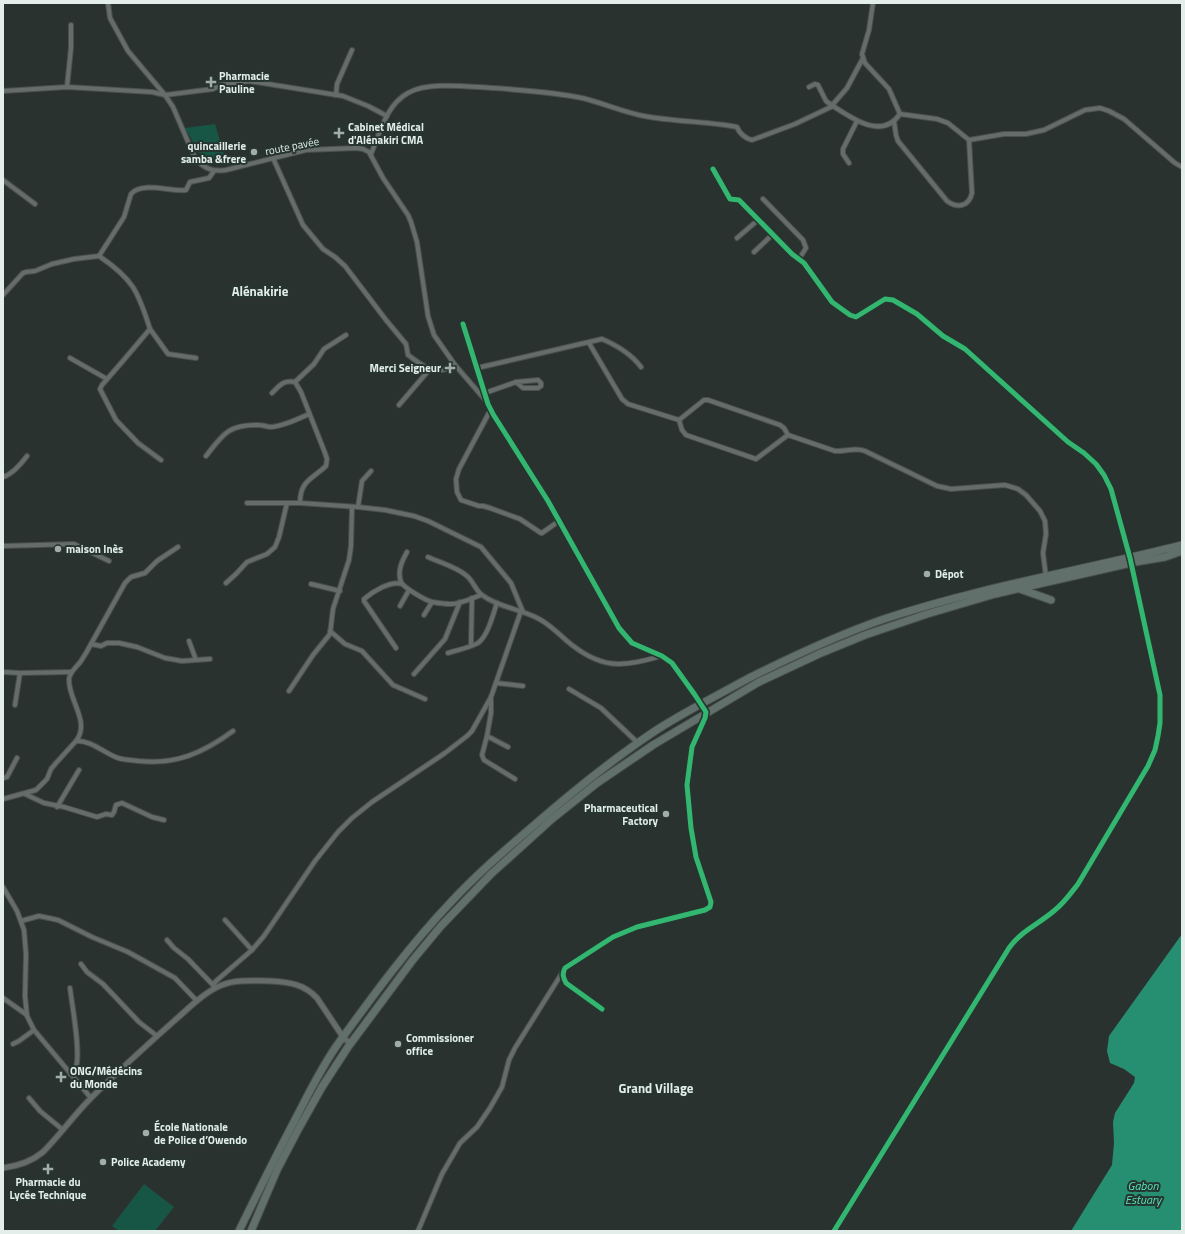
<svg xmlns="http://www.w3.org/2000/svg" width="1185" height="1234" viewBox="0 0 1185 1234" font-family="'Titillium Web',sans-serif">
<rect width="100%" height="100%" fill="#2a322f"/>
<g fill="#175544">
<path d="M215,124L227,164L205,163L185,128Z"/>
<path d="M144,1184L174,1207L155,1231H119L112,1226Z"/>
</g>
<path fill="#278f71" d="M1182,934V1231H1071L1112,1165L1114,1143L1113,1122L1115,1113L1134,1083L1135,1077L1124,1069L1110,1063L1107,1051L1109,1036Z"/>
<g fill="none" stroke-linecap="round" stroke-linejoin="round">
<defs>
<g id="minor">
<path d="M108,3L110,18L128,51L165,95L213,89L221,85L249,81L343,96L368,106L387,116"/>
<path d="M873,3L869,30L862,54L865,63L889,89L900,114"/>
<path d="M863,58L847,88L834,103L833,106C853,119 882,140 900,114"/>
<path d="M67,87L71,48V25"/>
<path d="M3,91L67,87L152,92L165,95L173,107L195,158C204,169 213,172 226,170L306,150L357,148L363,149L369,152L383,178L408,215L411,222L417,242L428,316L434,335L455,365L487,402"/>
<path d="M336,95L337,84L352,50"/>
<path d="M900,114L937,119L948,123L969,140L1004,134H1026L1044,130L1085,110L1100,108L1109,111L1124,119L1175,163L1182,167"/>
<path d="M894,121L896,135L898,141L947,201C958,209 969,206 972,193L969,140"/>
<path d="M371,154C380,133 386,105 408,93C428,81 469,87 492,88C522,90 553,92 582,98C603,103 623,112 644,116C675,122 706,121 737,127C739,133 746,139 752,140L795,124L833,106L826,101L818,85L815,84L809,87"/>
<path d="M273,158L303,225L323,249L335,257L345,266L386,320L406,344L408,355C426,368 434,377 455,365"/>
<path d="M849,163L843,154V149L857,121"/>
<path d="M713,169L730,199L739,200L792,254L804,263L832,302L850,315L856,317L885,299L893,300L917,314L943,336L965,349L1068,442L1084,453L1096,464L1104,475L1111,489L1130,558L1160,695V723L1158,736L1155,750L1148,766L1078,884C1071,893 1064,903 1055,910C1039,924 1022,930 1009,948L834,1231"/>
<path d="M3,180L35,204"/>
<path d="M763,199L803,240L806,248L799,259"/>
<path d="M737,238L758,220"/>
<path d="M754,252L773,234"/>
<path d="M99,256L124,217L131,194C141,181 171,192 186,190L190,182L209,178L214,171"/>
<path d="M3,295L23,273L26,272L35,271L52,264L74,259L99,256C133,279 138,291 150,329L122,362L102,385L100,389L116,420L138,443L161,460"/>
<path d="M463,324L488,404L493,414L548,501L619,628L632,643L662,656L672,663L695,695L706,712L705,718L692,747L687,785L691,828L696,857L711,902L710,907L705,910L637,927L613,937L565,968C562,974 563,977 566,983L602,1009"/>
<path d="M150,329L168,354L196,358"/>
<path d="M589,343L622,399L628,404L679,420L704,400H708L780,425L784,428L788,435L835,451C845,452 855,447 865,451L937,486L951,489L1005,485L1018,489L1026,495L1040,511L1045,521L1046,534L1043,553L1046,577"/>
<path d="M70,358L107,379"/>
<path d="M477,368L602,339C616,345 632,355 641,367"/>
<path d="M295,382L301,392L325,453L327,459L326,466C311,480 300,481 300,503"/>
<path d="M272,393C280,385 283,380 295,382L314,364L324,349L346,335"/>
<path d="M485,393L516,382L538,380L541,383V386L538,388H523L516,382"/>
<path d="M399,405L429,370"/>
<path d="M491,409L459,469L456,479L457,492L461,500L479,506H483L490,508L520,519L541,533H542L559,521"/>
<path d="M679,420L682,430L686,435L756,459L788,435"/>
<path d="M206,456C223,434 229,424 259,425C263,425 267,427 271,427C284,426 298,419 309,414"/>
<path d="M3,477C13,474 21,464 27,456"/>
<path d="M247,503H300L358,507L385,510L414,516L428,521L481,547L511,583L523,612"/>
<path d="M358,507L362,481L371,471"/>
<path d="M3,546L74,544L109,561"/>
<path d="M407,552C402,561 397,571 401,582C404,588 425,600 432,602C438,603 445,604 451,604C461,604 472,598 481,595"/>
<path d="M428,557C441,563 457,567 467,576C473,581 476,591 482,595C499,608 523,609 541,620C551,626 559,634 567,641C600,669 622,668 661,656"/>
<path d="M226,583L236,574L247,562L267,554L275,547L279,537L287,503"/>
<path d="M311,584L340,591"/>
<path d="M400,606L409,590"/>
<path d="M424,615L432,602"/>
<path d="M330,631L345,644L362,651L393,685L425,699"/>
<path d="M189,641L196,660"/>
<path d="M91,644L125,583L131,577L145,573L157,561L178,547"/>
<path d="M471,645L472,598"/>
<path d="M396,648L364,601V599C372,592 391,580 402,584"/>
<path d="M448,653C457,650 469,648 478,643C488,636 493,614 497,603"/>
<path d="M3,672L20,673L71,672"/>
<path d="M414,674L445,639L460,602"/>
<path d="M496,683L523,686"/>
<path d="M569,689L601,708L638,743"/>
<path d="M289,691L313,655L330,634L333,609L349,560L351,546L352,507"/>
<path d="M15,705L20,673"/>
<path d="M487,736L508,747"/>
<path d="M76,741C91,722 68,700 69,679C70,671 77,667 81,661C85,655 88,650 91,644L101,646L107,643H119L137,647L165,658L182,661L210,659"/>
<path d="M3,778L7,777L17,758"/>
<path d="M515,779L484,760L482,755L487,736L491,713V697L521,611"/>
<path d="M25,794L44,803L64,807L97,817L106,814L112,815L114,812L116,805L122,803L152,817L164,820"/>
<path d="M3,799L36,790L47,779L51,769L56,763L76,741C91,740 104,753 118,758C124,760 132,760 139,761C176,765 203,753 233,731"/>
<path d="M57,807L79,770"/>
<path d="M3,887L17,911L24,930L26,954L25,996L27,1016L34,1030L91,1098"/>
<path d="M225,920L252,950"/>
<path d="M21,921L39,916L58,920L92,937L128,952L175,978L197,1001"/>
<path d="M167,940L174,948L188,959L213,985"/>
<path d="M81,964L87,972L103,984L139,1022L157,1036"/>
<path d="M70,988C72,1005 81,1052 76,1067C75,1070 73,1072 70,1074"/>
<path d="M215,988L213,985L216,981L252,950L264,936L315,861L338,832L352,818L372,802L445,753L467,736L472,731L491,697"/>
<path d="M3,998L27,1015"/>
<path d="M13,1044L19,1041L34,1030"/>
<path d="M29,1098L40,1111L63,1130"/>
<path d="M418,1231L442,1174L460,1143L477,1127L490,1108L502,1087L509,1060L515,1048L562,973"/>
</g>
<path id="tertiary" d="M3,1168C18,1166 31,1162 43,1152C60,1135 74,1115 91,1098C118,1071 146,1046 174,1021C188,1009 204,992 222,985C237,979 255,981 270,981C289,982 304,984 317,998L343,1037L347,1041L352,1042"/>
<g id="trunk">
<path d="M1020,589L1051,600"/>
<path d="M239,1231C258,1192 277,1154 297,1116C310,1091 323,1064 340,1041C375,993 410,945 451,902C476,875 504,851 532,827C572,792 614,758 658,729C688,710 718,695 749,678C793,656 838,635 884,619C981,587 1083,570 1182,545"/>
<path d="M251,1231L277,1170L299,1128L322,1087L348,1047L412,961L441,926L491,874L552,819L597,783L653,745L759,682L821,653L865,635L927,614L995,594L1135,562L1165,557L1182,551"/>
</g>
</defs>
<use href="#minor" stroke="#49504d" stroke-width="6"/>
<use href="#tertiary" stroke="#49504d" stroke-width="7"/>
<use href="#trunk" stroke="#49504d" stroke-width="9"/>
<use href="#minor" stroke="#666c6a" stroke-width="4"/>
<use href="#tertiary" stroke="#666c6a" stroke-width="5"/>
<use href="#trunk" stroke="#62706b" stroke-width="7"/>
<defs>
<g id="cycleway">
<path d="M713,169L730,199L739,200L792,254L804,263L832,302L850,315L856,317L885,299L893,300L917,314L943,336L965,349L1068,442L1084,453L1096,464L1104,475L1111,489L1130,558L1160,695V723L1158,736L1155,750L1148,766L1078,884C1071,893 1064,903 1055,910C1039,924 1022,930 1009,948L834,1231"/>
<path d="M463,324L488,404L493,414L548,501L619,628L632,643L662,656L672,663L695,695L706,712L705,718L692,747L687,785L691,828L696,857L711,902L710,907L705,910L637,927L613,937L565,968C562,974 563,977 566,983L602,1009"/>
</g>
</defs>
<use href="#cycleway" stroke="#263530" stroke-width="8"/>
<use href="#cycleway" stroke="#33b770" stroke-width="5"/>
</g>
<g fill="#a2aca8" stroke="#263530" stroke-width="1.5">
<path d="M209 76h4v4h4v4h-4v4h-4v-4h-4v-4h4z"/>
<path d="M337 127h4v4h4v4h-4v4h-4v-4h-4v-4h4z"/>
<circle cx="254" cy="152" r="4"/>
<path d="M448 362h4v4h4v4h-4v4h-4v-4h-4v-4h4z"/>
<circle cx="58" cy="549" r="4"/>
<circle cx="927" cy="574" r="4"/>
<circle cx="666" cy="814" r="4"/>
<circle cx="398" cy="1044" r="4"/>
<path d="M59 1071h4v4h4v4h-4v4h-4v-4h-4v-4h4z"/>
<circle cx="146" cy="1133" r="4"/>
<circle cx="103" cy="1162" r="4"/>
<path d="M46 1163h4v4h4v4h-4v4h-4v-4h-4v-4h4z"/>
</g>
<g text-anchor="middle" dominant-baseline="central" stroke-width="4" stroke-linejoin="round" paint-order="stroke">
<g font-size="11" font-weight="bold" fill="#e3ede9" stroke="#263530" text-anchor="start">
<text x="219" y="76">Pharmacie<tspan x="219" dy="13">Pauline</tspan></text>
<text x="348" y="127">Cabinet Médical<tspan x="348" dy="13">d'Alénakiri CMA</tspan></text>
<text x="246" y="146" text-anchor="end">quincaillerie<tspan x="246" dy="13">samba &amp;frere</tspan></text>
<text x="441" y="368" text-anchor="end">Merci Seigneur</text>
<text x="66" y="549">maison Inès</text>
<text x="935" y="574">Dépot</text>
<text x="658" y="808" text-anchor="end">Pharmaceutical<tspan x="658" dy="13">Factory</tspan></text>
<text x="406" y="1038">Commissioner<tspan x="406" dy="13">office</tspan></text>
<text x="70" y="1071">ONG/Médécins<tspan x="70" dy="13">du Monde</tspan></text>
<text x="154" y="1127">École Nationale<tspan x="154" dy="13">de Police d’Owendo</tspan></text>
<text x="111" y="1162">Police Academy</text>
<text x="48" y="1182" text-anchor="middle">Pharmacie du<tspan x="48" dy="13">Lycée Technique</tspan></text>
</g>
<g font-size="11" fill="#e3ede9" stroke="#263530">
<text transform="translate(292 146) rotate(-11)">route pavée</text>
</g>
<g font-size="12" font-style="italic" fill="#52e4b8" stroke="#263530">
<text x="1143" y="1185">Gabon<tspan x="1143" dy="14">Estuary</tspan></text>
</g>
<g font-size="13" font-weight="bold" fill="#e3ede9" stroke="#263530">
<text x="260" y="291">Alénakirie</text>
<text x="656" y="1088">Grand Village</text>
</g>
</g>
<rect width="1185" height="1234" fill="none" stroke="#e3ede9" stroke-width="8"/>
</svg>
